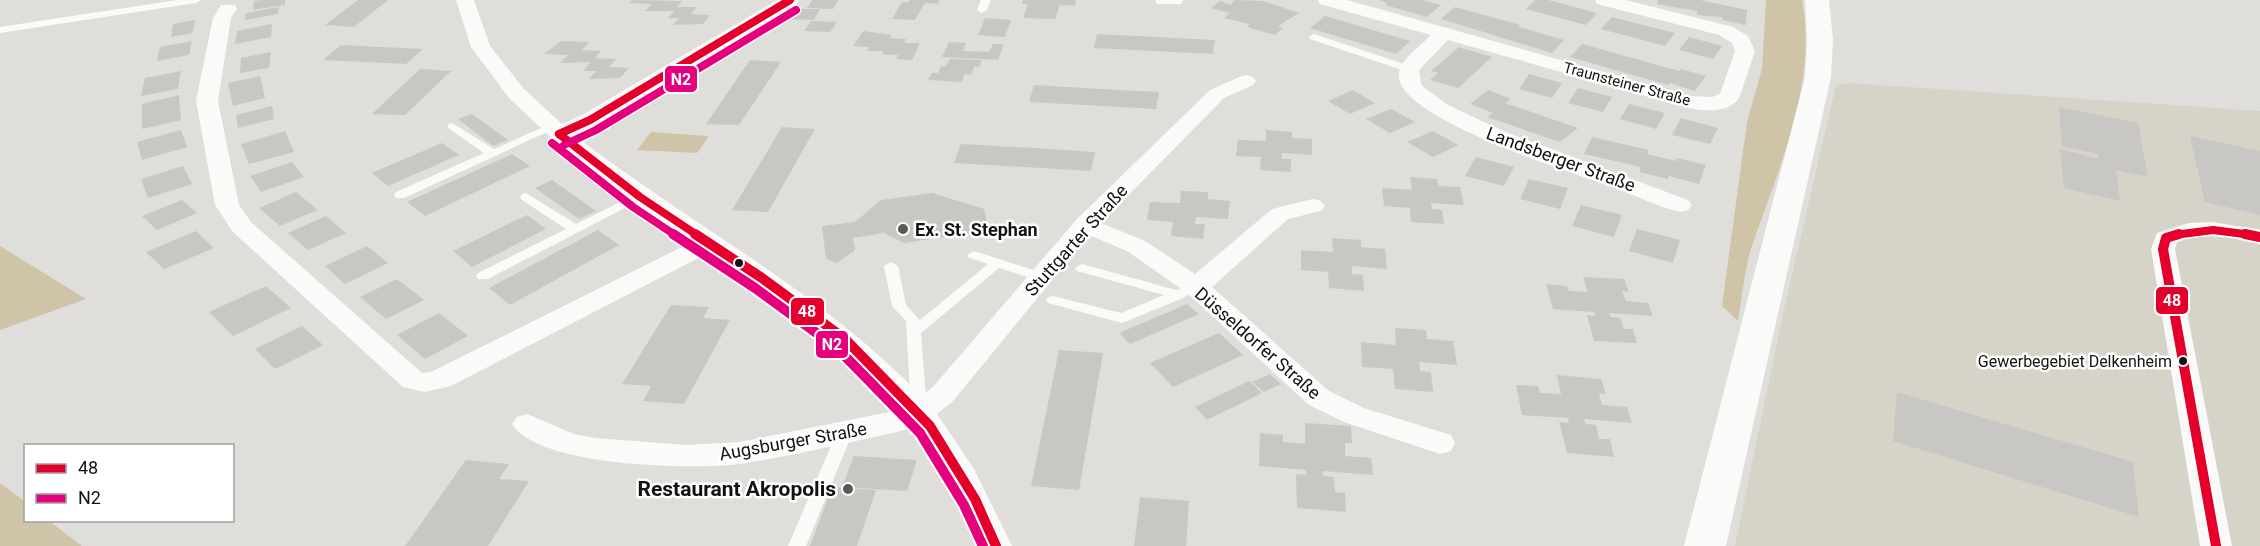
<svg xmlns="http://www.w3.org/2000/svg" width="2260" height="546" viewBox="0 0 2260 546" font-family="Roboto,sans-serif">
<rect width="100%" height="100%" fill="#e0deda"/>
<path fill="#d6d3c9" d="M1849,83L2260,111V546H1735L1781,323L1836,85Z"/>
<g fill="#cfc4a8">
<path d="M1766,0H1802C1818,86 1778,169 1751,249C1744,272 1742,298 1738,321L1722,306L1747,122L1762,69Z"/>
<path d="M651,132L709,136L697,153L637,150Z"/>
<path d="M0,246L86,299L0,330Z"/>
<path d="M0,483L25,502L26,520L49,521L82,546H0Z"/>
</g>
<g fill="#c8c7c4">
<path d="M262,0H285V5L253,10L254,1Z"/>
<path d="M358,0H388L354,27L325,25Z"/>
<path d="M632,0L682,1L677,7H697L691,14L710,15L703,24L673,25L679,18H668L674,11H645L652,4L629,3Z"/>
<path d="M812,0H838L833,9L807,8Z"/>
<path d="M910,0H940L938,4L925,3L915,20L892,19L902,2H908Z"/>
<path d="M1023,0H1076L1075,6L1060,5L1055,19L1023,18L1028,4H1022Z"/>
<path d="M1234,0L1263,1L1299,13L1278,26L1283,28L1275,35L1247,27L1250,24L1224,18L1230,13L1211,8L1220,1L1231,5Z"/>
<path d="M1379,0H1422L1441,5L1427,17L1385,5L1387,3Z"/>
<path d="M1535,0H1548L1597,13L1586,25L1526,9Z"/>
<path d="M1658,0H1700L1747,10L1746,25L1722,20V17L1697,15V11L1657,4Z"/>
<path d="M279,7L278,14L245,20L246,13Z"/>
<path d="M1455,7L1520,25L1519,27L1564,40L1552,53L1441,19Z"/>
<path d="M795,9H820L814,20L788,19Z"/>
<path d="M1325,16L1366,28L1410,41L1396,54L1310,28Z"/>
<path d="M1612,17L1643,25L1675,33L1665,46L1601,29Z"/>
<path d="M985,18L1011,20L1005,37L978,35Z"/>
<path d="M195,20L193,33L171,37L173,24Z"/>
<path d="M811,21L837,22L830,32L804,31Z"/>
<path d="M272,24L271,37L235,44L237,31Z"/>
<path d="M863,31L892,35L890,38L906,39L904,43H920L912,60L896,59L898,55L882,54L884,51H867L869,47L853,46Z"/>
<path d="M1097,34L1215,40L1213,54L1094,48Z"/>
<path d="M1689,37L1722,46L1713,59L1679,50Z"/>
<path d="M192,41L189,55L157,61L160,47Z"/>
<path d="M561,41L589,42L582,50L601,51L595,58L616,59L609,67L629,68L620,78L589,79L596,71H583L591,62L560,63L568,55L544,54Z"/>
<path d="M949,42L966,43L963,51L989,52L993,44H1004L998,60L942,57Z"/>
<path d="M1582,44L1679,71L1681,69L1706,76L1695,91L1670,83L1668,85L1570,57Z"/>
<path d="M341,45L423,49L406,64L323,60Z"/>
<path d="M1459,47L1492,57L1458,88L1430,80L1438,73L1431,71Z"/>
<path d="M271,52L269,68L240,73L241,58Z"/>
<path d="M950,59L982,60L979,67H974L971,75L965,74L961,82L928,80L932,73H938L941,66H946Z"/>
<path d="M750,60L781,62L739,125L706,124Z"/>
<path d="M420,69L451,71L405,115L372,114Z"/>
<path d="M181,71L178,89L141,96L145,78Z"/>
<path d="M1529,74L1562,83L1552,98L1519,89Z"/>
<path d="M260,76L265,98L233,106L228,83Z"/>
<path d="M1034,85L1117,90L1159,92L1156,109L1029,102Z"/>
<path d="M1578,88L1612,97L1603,112L1568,103Z"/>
<path d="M1353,90L1375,103L1350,114L1328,101Z"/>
<path d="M1488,90L1511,99L1505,103L1578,128L1560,142L1487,117L1493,113L1470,104Z"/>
<path d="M179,95L181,120L142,129V104Z"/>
<path d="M1629,104L1665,113L1656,129L1620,119Z"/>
<path d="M272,106L274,119L238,128L236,115Z"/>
<path d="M2059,107L2138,123L2148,177L2116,170L2120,201L2064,188L2060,149L2098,159V154L2062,146Z"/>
<path d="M1391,109L1415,122L1390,133L1366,119Z"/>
<path d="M472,114L508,140L493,146L458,119Z"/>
<path d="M1681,118L1718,128L1710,144L1672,135Z"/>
<path d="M782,127L815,129L768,212L732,210Z"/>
<path d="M181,130L187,147L142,160L137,142Z"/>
<path d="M1266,130L1292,132V138L1312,139V155L1282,153V159H1291V172L1260,170L1261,157L1236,156L1238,140L1266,141Z"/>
<path d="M285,131L294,152L249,164L241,144Z"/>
<path d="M1433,131L1458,145L1433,157L1407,142Z"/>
<path d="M2190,136L2260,151V215L2205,202Z"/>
<path d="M1592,137L1649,150L1647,154L1676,161L1677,158L1706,165L1699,184L1669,176L1668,179L1639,172L1641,167L1584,154Z"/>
<path d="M442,143L459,155L388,186L372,173Z"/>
<path d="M961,144L1050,149L1095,152L1091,171L954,163Z"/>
<path d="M512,154L530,166L425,216L407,202Z"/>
<path d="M1476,157L1514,167L1504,186L1465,176Z"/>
<path d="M292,162L304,177L261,192L250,176Z"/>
<path d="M183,166L192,184L148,198L141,179Z"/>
<path d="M1410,177L1437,179L1439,186L1460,187L1464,205L1431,203L1432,209L1442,210L1444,224L1411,222L1410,208L1384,206L1382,188L1412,190Z"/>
<path d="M1529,179L1568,188L1560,209L1520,199Z"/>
<path d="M552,180L596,211L579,219L535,188Z"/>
<path d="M1181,191L1208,192V199L1230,201L1228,219L1196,217L1195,224H1205L1203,239L1171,236L1173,222L1147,220L1150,202L1180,203Z"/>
<path d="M296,192L318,210L280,226L259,208Z"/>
<path d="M932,193L984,209L987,222H983L985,231L904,243L884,233L853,238L855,250L837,263L826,259L822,226L855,222L881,200Z"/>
<path d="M182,200L197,213L157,230L142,216Z"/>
<path d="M1581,205L1622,215L1614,237L1572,226Z"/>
<path d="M527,215L546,229L472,267L453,251Z"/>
<path d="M326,216L346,233L308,250L288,233Z"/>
<path d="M1637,229L1680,240L1673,263L1629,251Z"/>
<path d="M598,230L619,245L510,305L489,288Z"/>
<path d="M196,231L214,248L164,269L146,252Z"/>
<path d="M1332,238L1361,240V247L1385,249L1387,269L1352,266V274L1363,275L1364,291L1329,288L1328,272L1301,270V250L1333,252Z"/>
<path d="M367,246L388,263L345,284L325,266Z"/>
<path d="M1583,277L1624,279L1629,292L1622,291L1626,301L1648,303L1653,316L1609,313L1611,317L1620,318L1624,329H1633L1637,343L1594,341L1587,315L1596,316L1594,312L1553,309L1546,284L1567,286L1569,291L1588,292Z"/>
<path d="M397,279L424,300L386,319L360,297Z"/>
<path d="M266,286L291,308L233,336L209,312Z"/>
<path d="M1187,304L1199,314L1130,344L1119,333Z"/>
<path d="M671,305L709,307L703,318L730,320L684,404L643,401L651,386L622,384Z"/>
<path d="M439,313L468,336L425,359L397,335Z"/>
<path d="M302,326L323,345L275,369L255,349Z"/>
<path d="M1395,328L1426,330L1427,339L1453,341L1457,365L1419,362L1420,371L1431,372L1433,392L1395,389L1393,369L1362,367L1361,342L1396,345Z"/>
<path d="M1219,333L1243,355L1173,387L1150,363Z"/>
<path d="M1059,350L1103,353L1079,490L1031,486Z"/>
<path d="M1270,374L1281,384L1264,392L1252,382Z"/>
<path d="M1557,375L1601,379L1606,394L1599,393L1602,405L1627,407L1632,423L1584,419L1586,424L1596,425L1599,439H1610L1614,457L1567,453L1559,422L1569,423L1568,418L1522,415L1516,385L1538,386L1540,393L1561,394Z"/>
<path d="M1249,381L1262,393L1207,420L1195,407Z"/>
<path d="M1897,392L2133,462L2139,517L1893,441Z"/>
<path d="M1305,423L1351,426L1352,443H1345V456L1371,458L1373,475L1323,471V476L1334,477L1335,492L1345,493L1346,512L1297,508L1296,474L1306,475V470L1259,466L1260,433L1283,435V442L1305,444Z"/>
<path d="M854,456L917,460L907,491L842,487Z"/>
<path d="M466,460L509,464L499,479L529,481L488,546H405Z"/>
<path d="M832,487L876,490L857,546H810Z"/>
<path d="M1140,497L1189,501L1186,546H1134Z"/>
</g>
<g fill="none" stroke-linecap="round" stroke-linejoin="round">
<g fill="#fafaf9" fill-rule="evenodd">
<path d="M177,0H201L196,3L0,33V27Z"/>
<path d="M981,0H991L987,10L982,13L977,10Z"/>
<path d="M1314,34L1413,67L1414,69L1413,71H1405L1310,39L1309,37Z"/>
<path d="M452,123L494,149L548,125L552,124L558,127L404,198H396L394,195L396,192L484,153L448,128V124Z"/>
<path d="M526,193L576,224L636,194H644L646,197L488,279H478L476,276L478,273L566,229L522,200L520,197L522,194Z"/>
<path d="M974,251L1046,274L1048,277L1041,281L999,268L921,333L927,411L924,415H914L911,411L906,321L892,306L884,266L891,262L898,266L906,305L920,320L988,264L969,258L967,255Z"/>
<path d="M1082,264L1176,290L1196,283L1203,287L1183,298L1122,323L1048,303L1046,300L1048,297L1053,296L1121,313L1164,295L1077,271L1075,268Z"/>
<path d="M845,426L851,428L853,432L806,546H788L837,432L839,428Z"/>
</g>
<g fill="#fafaf9" fill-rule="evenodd">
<path d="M456,0H474L490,46L524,89L562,124L582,115L777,0H799L797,4L598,125L574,135C689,224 820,290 921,396L933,387L1076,220L1210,90L1239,77L1246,75L1253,77L1256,81L1253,85L1224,98L1101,223L1145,241L1195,274L1272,209L1313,199L1321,201L1325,206L1321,211L1288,219L1212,287L1329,391L1364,408L1451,435L1455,443L1451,451L1440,454L1344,422L1309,405L1187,293L1127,251L1089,235L953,401L937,414L974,469L1012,546H980L948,479L914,427L897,432C845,443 792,456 740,464C694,470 538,467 512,424L517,417L527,414L574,434L595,438L686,445L739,442L899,410C843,347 778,299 708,253L451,386L425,392L403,387L233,232L215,205L196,101L213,18L221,5H235L237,9L231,18L218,101L239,205L251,222L422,373L431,372L692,242L618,191L559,145L509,98L471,47Z"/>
<path d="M1155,0H1183L1181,4H1157Z"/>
<path d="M1318,0H1347L1689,96L1712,97L1720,94L1735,51L1732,43L1719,35L1597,4L1595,0H1626L1733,27L1748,36L1755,51L1739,98C1728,115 1698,111 1681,106L1448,40L1419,70L1422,86L1448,105L1503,131L1688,200L1692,205L1688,210L1680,212C1658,207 1637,196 1615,188C1575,173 1405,121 1399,78C1396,62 1421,46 1431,35L1320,4Z"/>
<path d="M2212,222L2260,230V244C2233,238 2204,231 2177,242L2175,249L2232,546H2200L2151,249L2157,233L2189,223Z"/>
</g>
<path fill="#fafaf9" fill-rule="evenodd" d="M1805,0H1829L1833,40L1831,77L1726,546H1684L1805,77L1807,40Z"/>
<defs>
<g id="bus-1-far1">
<path d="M559,134L640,197L697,235"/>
<path d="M559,134L590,120L790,0"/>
<path d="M2174,235L2213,230L2252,235"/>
</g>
<g id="bus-1">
<path d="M695,234L762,278L845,339L930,426L975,499L996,546"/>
<path d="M2179,234L2166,238L2163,249L2216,546"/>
<path d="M2245,234L2260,237"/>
</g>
<g id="bus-2-far1">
<path d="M552,143L633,207L675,235"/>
<path d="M564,145L596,130L796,10"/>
</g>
<path id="bus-2" d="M673,234L755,288L837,348L920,433L964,505L983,546"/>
</defs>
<use href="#bus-1-far1" stroke="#fff" stroke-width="11"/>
<use href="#bus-1" stroke="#fff" stroke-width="14"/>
<use href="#bus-2-far1" stroke="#fff" stroke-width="11"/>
<use href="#bus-2" stroke="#fff" stroke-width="14"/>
<use href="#bus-1-far1" stroke="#e4002b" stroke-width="8"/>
<use href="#bus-1" stroke="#e4002b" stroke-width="10"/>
<use href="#bus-2-far1" stroke="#e5007d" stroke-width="8"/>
<use href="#bus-2" stroke="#e5007d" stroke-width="10"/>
</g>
<g fill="#5b5957" stroke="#fff" stroke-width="2">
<circle cx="903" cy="229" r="6"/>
<circle cx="848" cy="489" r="6"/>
</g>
<g fill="#131210" stroke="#fff" stroke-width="2">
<circle cx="739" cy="263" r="5"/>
<circle cx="2183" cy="361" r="5"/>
</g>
<g text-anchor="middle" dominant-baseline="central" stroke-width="5" stroke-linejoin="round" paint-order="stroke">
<g font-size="15" fill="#131210" stroke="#fff">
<text transform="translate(1627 84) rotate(15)">Traunsteiner Straße</text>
</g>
<g font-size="16" fill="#131210" stroke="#fff" text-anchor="end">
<text x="2172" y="361">Gewerbegebiet Delkenheim</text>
</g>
<g font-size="18" fill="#131210" stroke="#fff">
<text transform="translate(1561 159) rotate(20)">Landsberger Straße</text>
<text transform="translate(1076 240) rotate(-48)">Stuttgarter Straße</text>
<text transform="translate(1258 343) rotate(41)">Düsseldorfer Straße</text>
<text transform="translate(793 441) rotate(-10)">Augsburger Straße</text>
</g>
<g font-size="18" font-weight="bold" fill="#131210" stroke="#fff" text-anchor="start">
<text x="915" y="229">Ex. St. Stephan</text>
</g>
<g font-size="21" font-weight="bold" fill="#131210" stroke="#fff" text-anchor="end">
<text x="836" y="489">Restaurant Akropolis</text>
</g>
</g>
<g stroke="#fff" stroke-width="2">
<rect x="664" y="65" width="34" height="28" rx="6" fill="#e5007d"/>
<rect x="2155" y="286" width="34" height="29" rx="6" fill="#e4002b"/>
<rect x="790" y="297" width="35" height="29" rx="6" fill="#e4002b"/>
<rect x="815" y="330" width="34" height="29" rx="6" fill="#e5007d"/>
</g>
<g font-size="16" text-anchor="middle" font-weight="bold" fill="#fff">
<text x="681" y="85">N2</text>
<text x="2172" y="306">48</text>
<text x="807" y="317">48</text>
<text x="832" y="350">N2</text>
</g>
<rect x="24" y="444" width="210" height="78" fill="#ffffff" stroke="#a1a09f" stroke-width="1.5"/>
<rect x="36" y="464" width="30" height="9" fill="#e4002b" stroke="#a1a09f" stroke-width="1.5"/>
<text x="78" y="474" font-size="18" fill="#131210">48</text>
<rect x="36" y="494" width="30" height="9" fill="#e5007d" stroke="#a1a09f" stroke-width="1.5"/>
<text x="78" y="504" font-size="18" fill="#131210">N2</text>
</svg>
